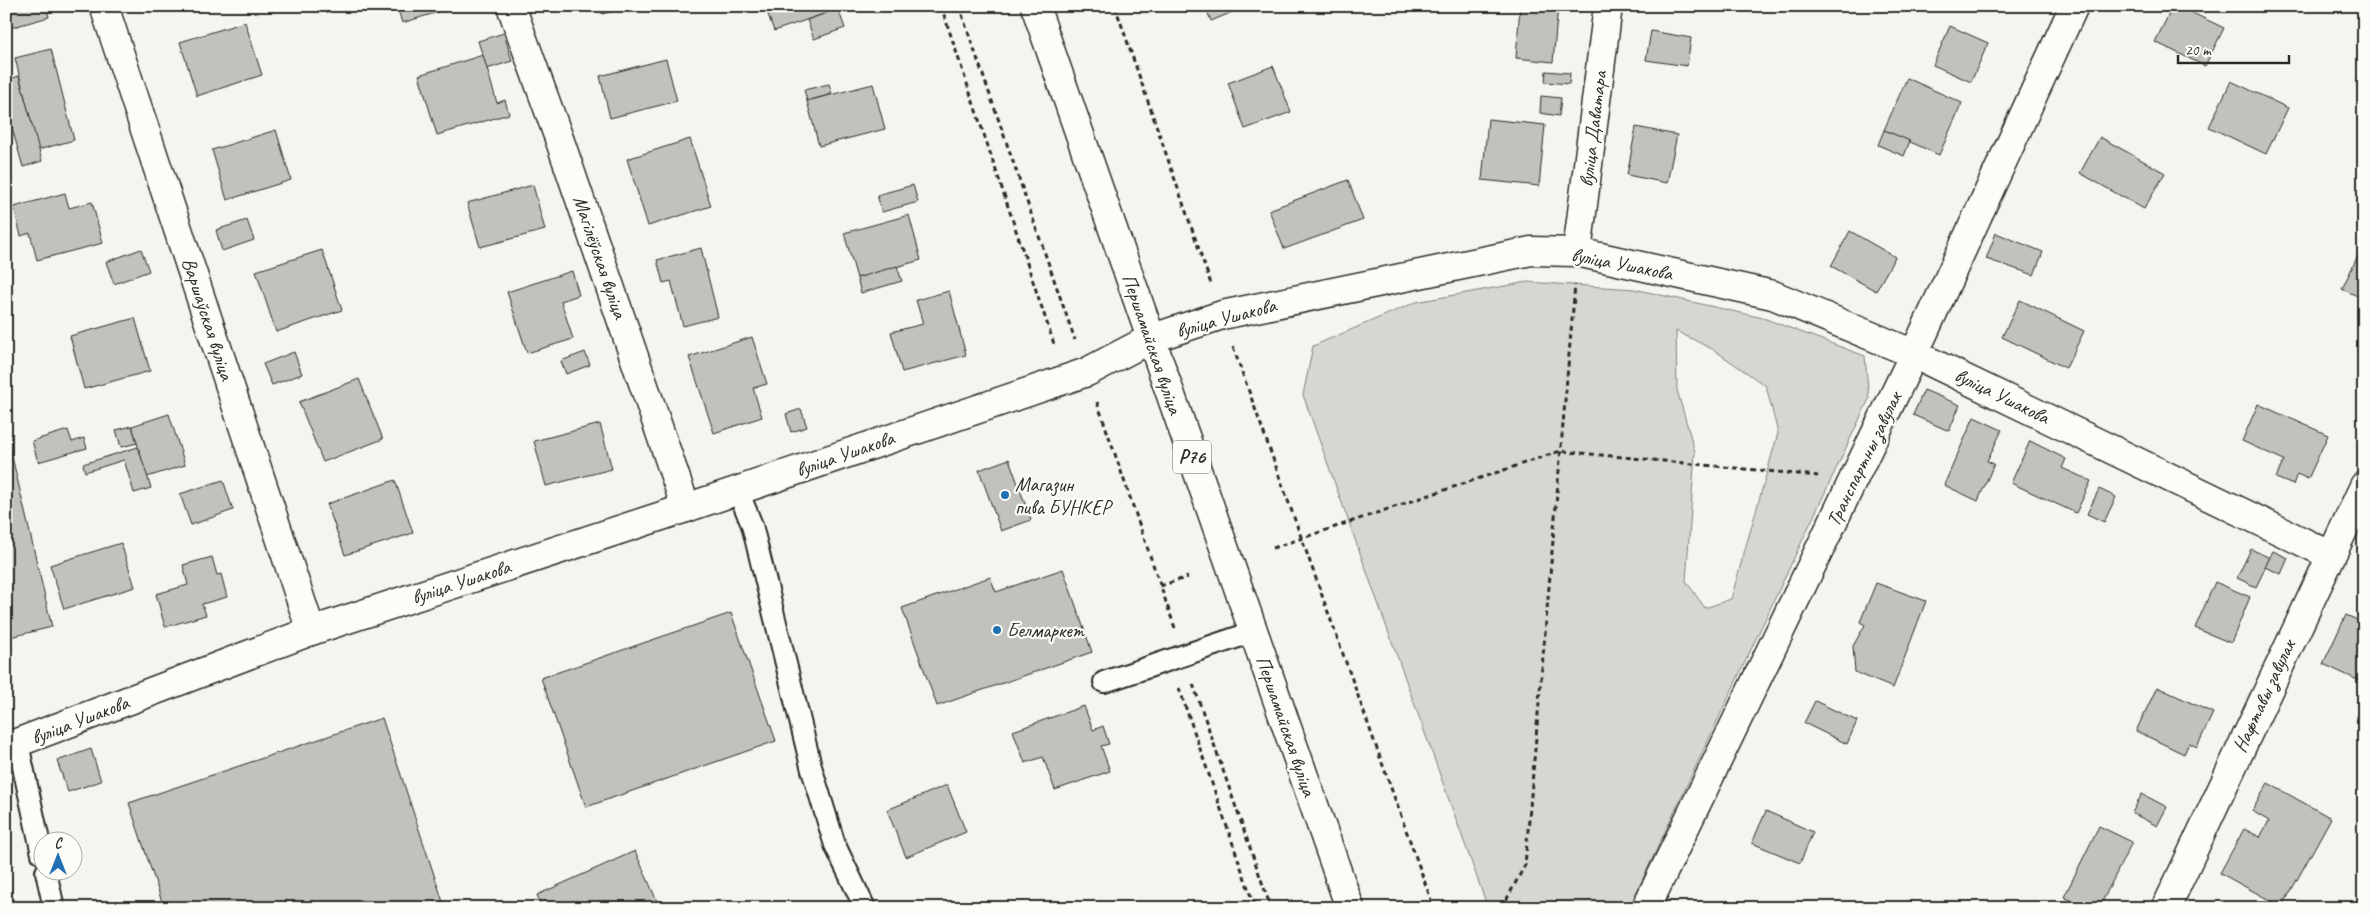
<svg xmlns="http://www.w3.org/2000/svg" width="2370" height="914" viewBox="0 0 2370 914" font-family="Caveat,sans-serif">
<rect width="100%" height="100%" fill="#f5f4ef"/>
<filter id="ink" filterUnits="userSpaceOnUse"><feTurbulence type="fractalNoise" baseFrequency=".02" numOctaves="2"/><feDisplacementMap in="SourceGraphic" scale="10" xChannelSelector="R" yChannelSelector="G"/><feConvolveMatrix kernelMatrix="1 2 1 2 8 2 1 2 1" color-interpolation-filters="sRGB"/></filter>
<g filter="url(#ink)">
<path fill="#d7d6d2" stroke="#81807e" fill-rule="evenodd" d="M1527,282L1634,289L1763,318L1865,356L1869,399L1629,908H1488L1303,395L1313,346L1416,302ZM1676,331L1714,350L1766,386L1778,433L1731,599L1705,608L1686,581L1695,452L1677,390Z"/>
<g fill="#c2c1be" stroke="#2b2b2b">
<path d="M6,6H46L49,17L6,29Z"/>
<path d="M397,6H458L402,23Z"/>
<path d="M600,6H632L602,14Z"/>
<path d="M765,6H837L838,9L774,31Z"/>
<path d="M1205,6H1247L1211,21Z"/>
<path d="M1520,6H1558L1553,62L1516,58Z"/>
<path d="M2173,6H2178L2224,28L2205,66L2155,42Z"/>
<path d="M838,9L845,28L814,39L807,20Z"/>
<path d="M245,22L262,75L197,96L180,42Z"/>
<path d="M1950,26L1988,43L1971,82L1933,65Z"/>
<path d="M1651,31L1691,38L1687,66L1646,60Z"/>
<path d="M504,33L512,61L487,69L478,41Z"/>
<path d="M51,49L74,140L38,150L15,58Z"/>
<path d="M483,55L497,103L505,100L509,114L437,135L419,75Z"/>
<path d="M666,59L677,101L610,118L600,76Z"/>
<path d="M1273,66L1291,112L1245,129L1228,83Z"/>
<path d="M1546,71L1570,73L1569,84L1545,82Z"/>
<path d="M19,76L42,161L23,167L6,107V80Z"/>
<path d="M1907,78L1962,103L1939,155L1884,130Z"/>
<path d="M2231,81L2288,108L2266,154L2209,127Z"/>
<path d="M829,84L832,94L807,101L804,90Z"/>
<path d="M873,84L885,129L819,146L807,101Z"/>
<path d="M1541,96L1561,98L1559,116L1540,113Z"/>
<path d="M1488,119L1545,125L1539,186L1482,180Z"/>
<path d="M1636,127L1677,135L1667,183L1627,175Z"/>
<path d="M276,130L291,180L227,200L212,150Z"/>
<path d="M1884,130L1910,141L1904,156L1878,145Z"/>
<path d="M2100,137L2165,173L2144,209L2080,173Z"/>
<path d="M690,139L711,206L648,226L627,159Z"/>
<path d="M1348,180L1363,220L1284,249L1269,210Z"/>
<path d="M533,185L545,230L480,247L467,203Z"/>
<path d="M913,185L918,202L882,212L877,195Z"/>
<path d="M65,193L69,208L92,202L103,243L37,260L30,233L21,236L14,207Z"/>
<path d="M909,215L921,260L857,278L844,233Z"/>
<path d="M247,220L254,240L222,251L216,230Z"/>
<path d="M1850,231L1895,257L1876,291L1831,266Z"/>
<path d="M1996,233L2043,252L2034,275L1986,259Z"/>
<path d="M2362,247L2364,248V299L2342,289Z"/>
<path d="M701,248L718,317L683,326L671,281L663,283L657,260Z"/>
<path d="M141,249L149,271L114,284L106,262Z"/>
<path d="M322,250L342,310L276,332L256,271Z"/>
<path d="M897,266L902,281L861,293L857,278Z"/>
<path d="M572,271L579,295L561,301L573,339L527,353L507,292Z"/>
<path d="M949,291L966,355L902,372L891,332L923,324L916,300Z"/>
<path d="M2020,300L2084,331L2066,368L2002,337Z"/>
<path d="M135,318L150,371L84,389L70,336Z"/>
<path d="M752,337L767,384L753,388L762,417L714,433L689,357Z"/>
<path d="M294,352L302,374L272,385L263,364Z"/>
<path d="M585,352L590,365L566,374L561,361Z"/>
<path d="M359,379L383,439L323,462L299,402Z"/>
<path d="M1924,390L1960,405L1949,431L1913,415Z"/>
<path d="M2258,404L2328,435L2308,479L2297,474L2293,485L2276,478L2284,460L2242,441Z"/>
<path d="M801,409L807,427L791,432L786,414Z"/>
<path d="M169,414L185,465L147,477L132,426Z"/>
<path d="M1974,417L2002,430L1987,461L1994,464L1978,501L1944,485Z"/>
<path d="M600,424L612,469L546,486L534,441Z"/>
<path d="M132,426L137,443L121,447L116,430Z"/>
<path d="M68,430L72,442L84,438L87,448L38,462L32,441Z"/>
<path d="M6,431L52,627L6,638Z"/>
<path d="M2030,441L2066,459L2062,468L2091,481L2076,513L2011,483Z"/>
<path d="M138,447L151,488L134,493L124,460L85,472L83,464Z"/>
<path d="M1009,459L1031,520L1001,531L979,470Z"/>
<path d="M223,480L233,510L191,525L180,494Z"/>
<path d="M395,480L413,533L345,555L327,504Z"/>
<path d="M2099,489L2116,497L2104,522L2087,514Z"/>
<path d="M121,543L135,587L64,609L50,565Z"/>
<path d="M2251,549L2270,558L2256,587L2237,578Z"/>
<path d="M2273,551L2288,558L2281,574L2265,567Z"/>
<path d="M212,557L217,575L221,574L227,597L202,604L206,615L165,627L156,594L188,585L183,565Z"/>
<path d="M1063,569L1092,652L937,706L902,608L990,577L996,592Z"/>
<path d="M2215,582L2250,597L2231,643L2195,628Z"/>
<path d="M1876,583L1926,601L1893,688L1855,672L1853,646L1865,625L1860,622Z"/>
<path d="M2364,583V596L2359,594Z"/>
<path d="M731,613L776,741L586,807L541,678Z"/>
<path d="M2346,615L2364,623V683L2323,664Z"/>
<path d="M2157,687L2213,713L2197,747L2189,743L2184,754L2136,731Z"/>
<path d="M1815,701L1857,721L1847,744L1804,723Z"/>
<path d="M1084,706L1093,730L1103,726L1109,744L1101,746L1110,771L1055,790L1043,757L1025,763L1013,731Z"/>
<path d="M382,718L445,908H298L297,903L281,908H164L129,803Z"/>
<path d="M91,749L101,781L68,792L57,761Z"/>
<path d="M2268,783L2331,818L2282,907L2220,873L2244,829L2260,837L2269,821L2252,811Z"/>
<path d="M947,785L966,832L906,857L887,810Z"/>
<path d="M2142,794L2167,807L2157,826L2132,813Z"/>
<path d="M1766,811L1813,832L1800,863L1752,843Z"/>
<path d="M2099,826L2132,842L2099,908H2087L2064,897Z"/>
<path d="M635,851L660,908H542L537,895Z"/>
<path d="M6,872L15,908H6Z"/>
</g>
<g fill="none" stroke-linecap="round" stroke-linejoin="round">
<defs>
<g id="lane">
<path d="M738,491L752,525L812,770L835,845L865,908"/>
<path d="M1104,682L1253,632"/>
<path d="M18,744L42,854"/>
<path d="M46,872L54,908"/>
</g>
<g id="street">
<path d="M104,6L311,631"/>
<path d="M511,6L561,144L686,508"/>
<path d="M1577,252L1608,6"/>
<path d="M6,747L311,631L686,508L1087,372L1150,339L1222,315L1531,251L1577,252L1773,295L1914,354L2330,555"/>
<path d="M2166,908L2364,486"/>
</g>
<path id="secondary" d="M1646,908L1914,354L2074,6"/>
<path id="primary" d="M1035,6L1350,908"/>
</defs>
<use href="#lane" stroke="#2b2b2b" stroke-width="24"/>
<use href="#street" stroke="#2b2b2b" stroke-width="31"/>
<use href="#secondary" stroke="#2b2b2b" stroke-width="31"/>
<use href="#primary" stroke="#2b2b2b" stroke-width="31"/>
<g stroke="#2b2b2b" stroke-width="3" stroke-dasharray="5 4" stroke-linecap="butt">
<path d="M941,6L1055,347"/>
<path d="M959,6L1075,340"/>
<path d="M1115,6L1211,284"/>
<path d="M1233,347L1434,908"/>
<path d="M1097,402L1175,628"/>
<path d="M1273,548L1560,451L1818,476"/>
<path d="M1160,586L1188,577"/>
<path d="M1193,684L1271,908"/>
<path d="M1179,688L1255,908"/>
<path d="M1502,908L1525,865L1575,285"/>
</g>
<use href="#lane" stroke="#fdfcf7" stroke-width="20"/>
<use href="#street" stroke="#fdfcf7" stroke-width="28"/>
<use href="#secondary" stroke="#fdfcf7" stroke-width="28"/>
<use href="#primary" stroke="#fdfcf7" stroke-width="28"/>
</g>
</g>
<g fill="#1f6fb2" stroke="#fdfcf7" stroke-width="2">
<circle cx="1005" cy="495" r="5"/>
<circle cx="997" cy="630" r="5"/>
</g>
<g text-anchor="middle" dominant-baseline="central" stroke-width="4.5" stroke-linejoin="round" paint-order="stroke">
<rect fill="#fdfcf7" stroke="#6a6a68" stroke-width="1" x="1173" y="440.5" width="38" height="33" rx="4"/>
<g font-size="19" font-weight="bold" fill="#2b2b2b">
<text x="1192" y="457">Р76</text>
</g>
<g font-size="20" fill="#2b2b2b" stroke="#fdfcf7">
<text transform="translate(1593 129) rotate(-83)">вуліца Даватара</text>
<text transform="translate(600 257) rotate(71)">Магілёўская вуліца</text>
<text transform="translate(1622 264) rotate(11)">вуліца Ушакова</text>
<text transform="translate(1226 318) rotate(-15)">вуліца Ушакова</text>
<text transform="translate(208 319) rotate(72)">Варшаўская вуліца</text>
<text transform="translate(1152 344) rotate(71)">Першамайская вуліца</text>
<text transform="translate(2002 396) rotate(26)">вуліца Ушакова</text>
<text transform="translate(845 454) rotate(-19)">вуліца Ушакова</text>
<text transform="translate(1864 459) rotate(-64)">Транспартны завулак</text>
<text transform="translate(461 582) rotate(-18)">вуліца Ушакова</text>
<text transform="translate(2264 696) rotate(-65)">Нафтавы завулак</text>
<text transform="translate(80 720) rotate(-21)">вуліца Ушакова</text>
<text transform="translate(1286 726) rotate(71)">Першамайская вуліца</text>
</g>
<g font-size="20" fill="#2b2b2b" stroke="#fdfcf7" text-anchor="start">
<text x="1015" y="484">Магазин<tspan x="1015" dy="23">пива БУНКЕР</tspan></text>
<text x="1007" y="630">Белмаркет</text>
</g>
</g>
<rect width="2370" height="914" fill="none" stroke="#fdfcf7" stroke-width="25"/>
<rect x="12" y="12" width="2345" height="889" fill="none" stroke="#2b2b2b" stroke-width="2" filter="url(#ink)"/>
<g transform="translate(58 856)"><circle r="24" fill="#fdfcf7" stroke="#a9a8a5"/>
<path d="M0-4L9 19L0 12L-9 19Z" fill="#1f6fb2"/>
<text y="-8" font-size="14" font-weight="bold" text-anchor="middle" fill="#2b2b2b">С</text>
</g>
<path d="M2178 55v8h111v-8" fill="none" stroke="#2b2b2b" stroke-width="2.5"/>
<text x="2185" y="55" font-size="15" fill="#2b2b2b" stroke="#fdfcf7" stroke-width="4" paint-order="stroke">20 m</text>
</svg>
